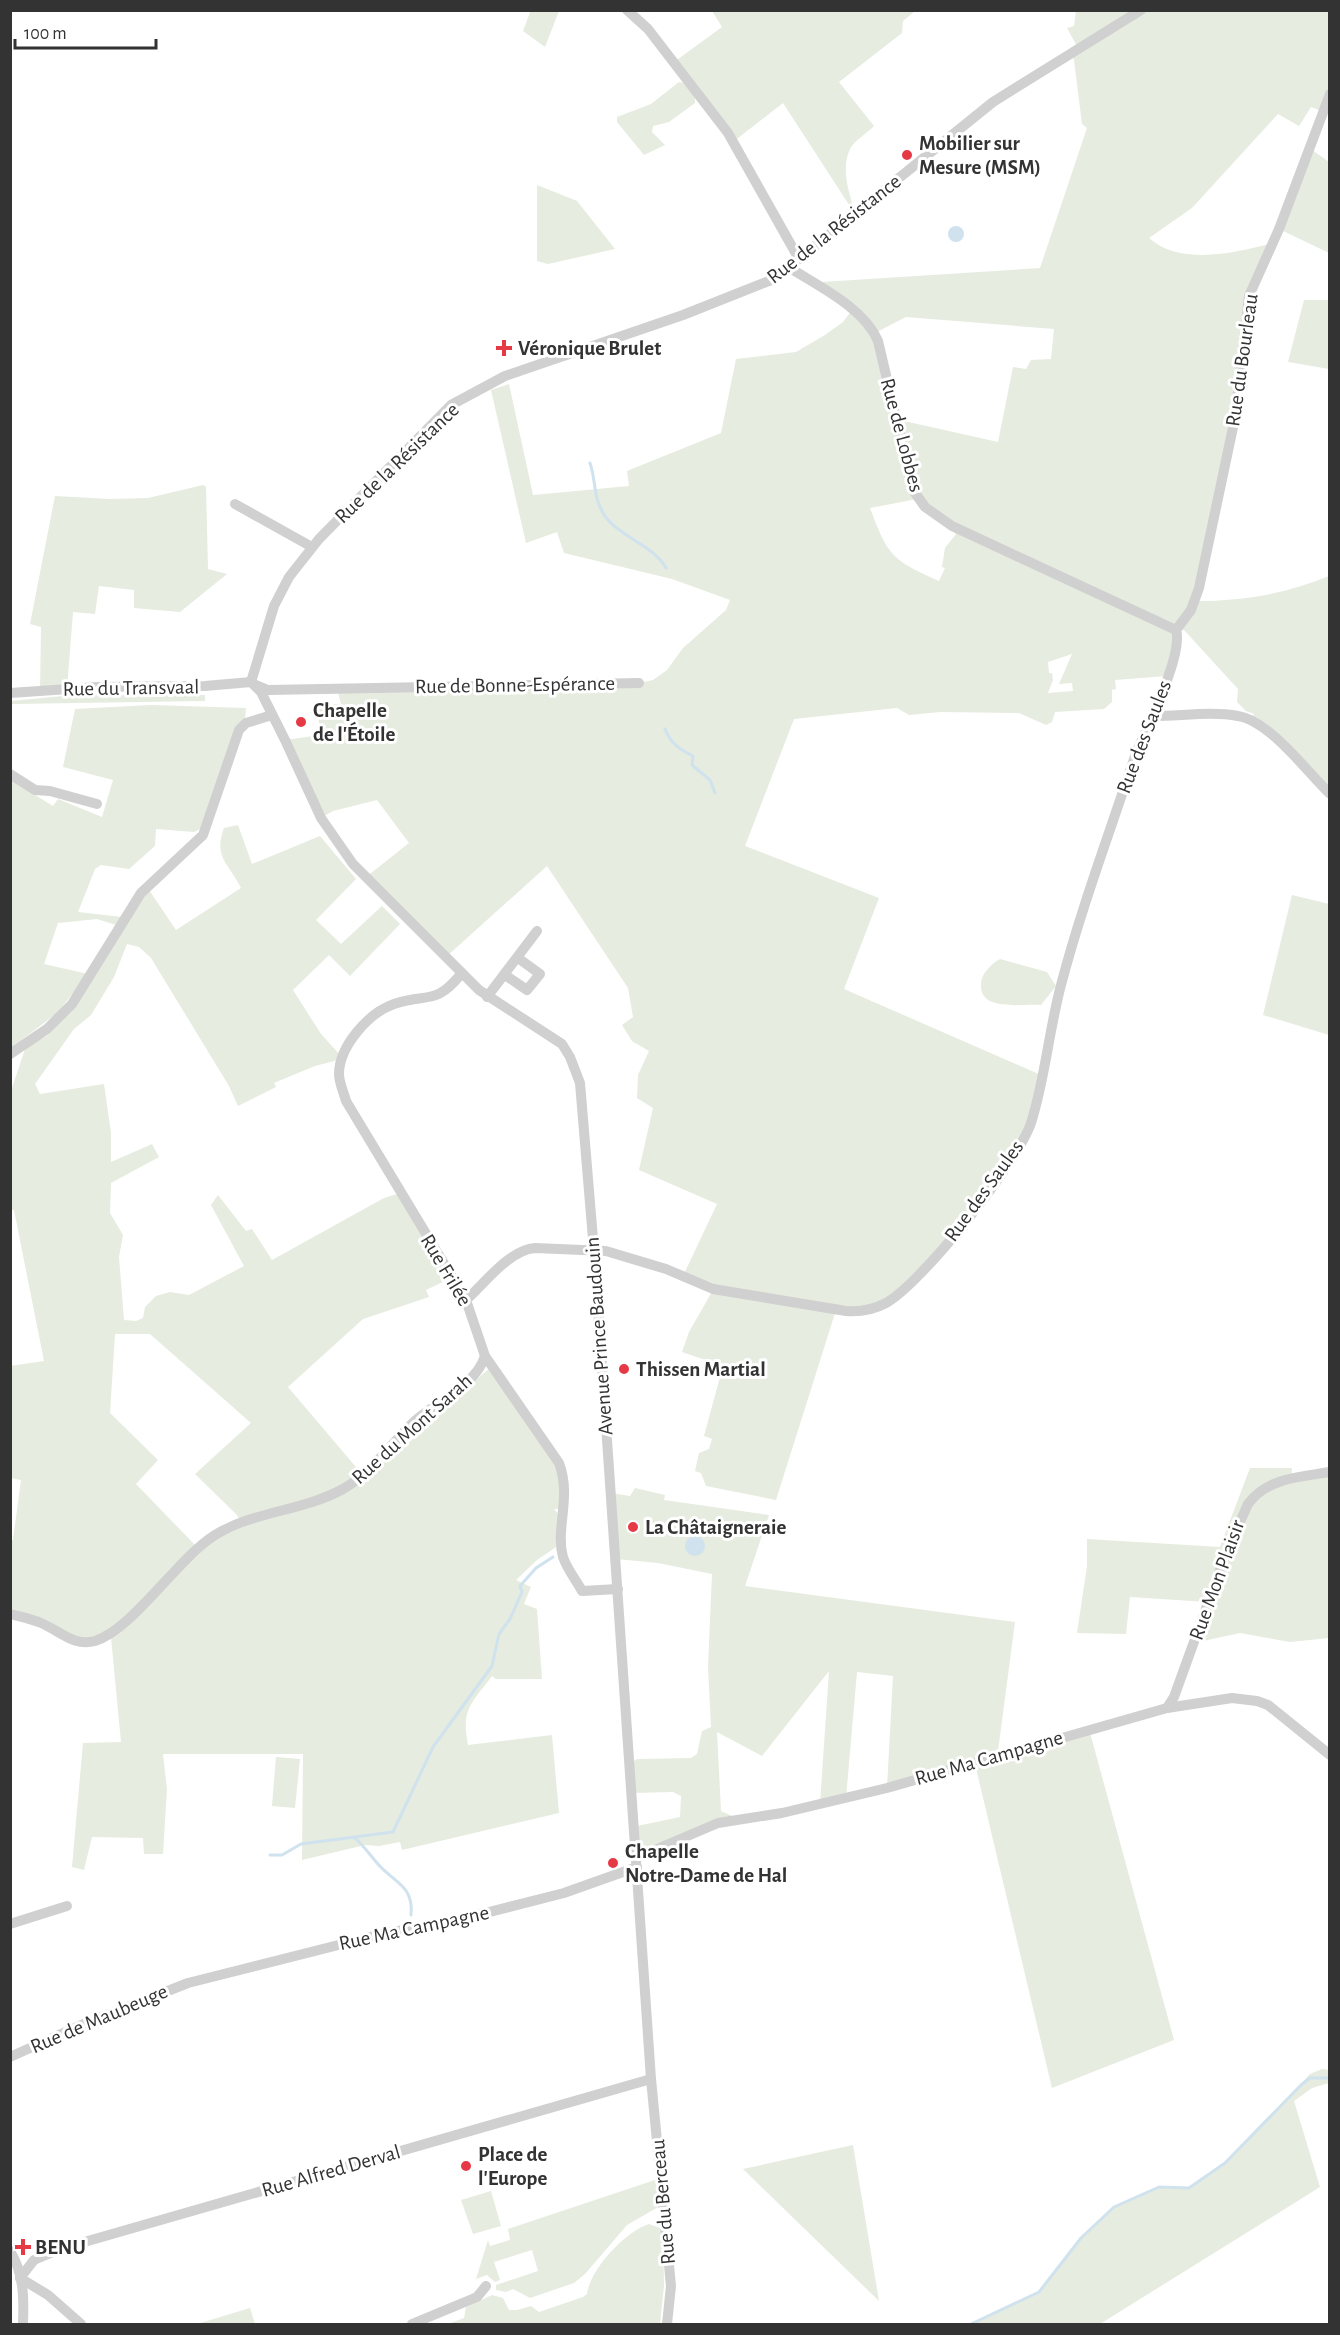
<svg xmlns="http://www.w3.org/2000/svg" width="1340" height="2335" viewBox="0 0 1340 2335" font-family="'Alegreya Sans',sans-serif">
<rect width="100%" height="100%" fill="#fff"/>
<g fill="#e6ecdf" fill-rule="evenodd">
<path d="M531,10L559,11L545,47L523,31Z"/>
<path d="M712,11H915L903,21L902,33L839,82L874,126C867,133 854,141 850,149C840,170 850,194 855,214L783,103L733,142L674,62L722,27Z"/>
<path d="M1076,11H1329V94L1322,111L1311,107L1299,126L1278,114L1192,208L1149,238C1180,266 1236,253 1273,243L1254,281L1239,388L1196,601C1244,601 1285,594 1329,576V794L1251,720L1254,714L1246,711L1237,702L1238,689L1184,630H1176L1167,676L1115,680L1116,689L1112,690V702L1104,709L1055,712L1052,722L1046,725L1019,713L940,712L909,715L897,708L794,719L745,846L879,898L844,989L1041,1075L1030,1124L962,1225L886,1303L836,1310L776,1500L706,1486L701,1473L695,1471L699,1453L709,1449L712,1439L704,1436L723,1366L682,1352L689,1332L713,1290L683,1276L717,1204L639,1170L653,1108L637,1098L638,1075L649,1051L632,1041L622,1025L633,1017L628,988L547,866L446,957L366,877L409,843L377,800L333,811L321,818L285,740L321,735L316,705L341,704L337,689L639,683L653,680L667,670L683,648L726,610L730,600L672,579L564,553L557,532L526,543L491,390L509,384L533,495L629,486L627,471L721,433L736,359L796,352L825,335L843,322L852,310L822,282L1040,268L1087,128L1082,124L1074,60L1070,53L1078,48L1067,28L1074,26ZM906,317L1054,329L1051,359L1031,360L1026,369L1013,367L998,442L895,419L875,333ZM917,499L956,534L945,548L942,567L945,568L939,581C892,560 888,556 870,508ZM1072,654L1059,684L1072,683L1073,691L1048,693L1053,680L1052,673H1049L1048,662Z"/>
<path d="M679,82L684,83L695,97V103L669,122L653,126L652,132L665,145L644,155L617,122V117L651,104Z"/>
<path d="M1308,147L1329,162V253L1279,229Z"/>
<path d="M537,185L577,201L615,249L548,264L537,261Z"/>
<path d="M1304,300H1329V369L1288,362Z"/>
<path d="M203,485L206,487L208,569L227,574L180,612L134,608V590L99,586L95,614L73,612L67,689L40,691L41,627L30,624L55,496L110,499L148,498Z"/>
<path d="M73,695H205V701L11,704V701Z"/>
<path d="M151,705L246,708L245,720L200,829L194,832L156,829L155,846L129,869L101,865L95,869L78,912L122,917L116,925L97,919L58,923L44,964L88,974L57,1013L11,1048V780L53,806L58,799L102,817L113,780L63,767L75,709Z"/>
<path d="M238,825L252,864L320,836L356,879L316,920L341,944L382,906L400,924L350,976L329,955L293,990L321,1034L341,1056L338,1060L315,1066L274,1083L276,1087L238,1106L229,1086L151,958L139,947L127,944L114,977L91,1015L74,1029L35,1084L40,1094L104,1084L111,1133V1162L152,1144L159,1157L111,1183L110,1213L123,1235L119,1257L124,1320L136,1321L143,1318L145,1307L156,1296L170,1292L189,1295L244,1266L211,1205L218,1195L246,1231L252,1229L272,1260L384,1198L397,1194L449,1279L426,1290L429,1297L363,1319L288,1387L361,1473L332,1492L240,1521L237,1515L195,1474L251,1423L150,1334H115L110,1413L158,1460L136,1484L196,1546C174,1569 115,1638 84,1639C70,1640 26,1617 11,1611V1540H13L21,1480L11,1478L10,1366L44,1361L14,1210H11V1091L26,1046L47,1036L70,1012L149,890L176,930L241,888C229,864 213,857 224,828Z"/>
<path d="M1292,895L1329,904V1035L1263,1015Z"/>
<path d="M1000,959L1047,972L1056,986L1041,1005C1023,1003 979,1013 981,984C981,974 991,964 1000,959Z"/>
<path d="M489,1369L554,1462L560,1480V1509H554L560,1516L559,1545L537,1560L516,1580L531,1587L524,1604L537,1609L542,1679H496L492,1676C471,1704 461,1709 468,1745L552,1735L559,1813L402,1850L400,1842L379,1846L365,1845L302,1860L303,1754H163L167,1789L163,1854H144L143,1838L92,1837L84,1870L72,1867L83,1743L121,1742L111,1637L216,1538L366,1478L416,1428Z"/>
<path d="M1250,1468H1292L1291,1478L1329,1472V1638L1290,1642L1240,1633L1203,1641L1195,1640L1208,1602L1130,1597L1126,1634L1077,1633L1087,1566V1539L1220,1547Z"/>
<path d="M635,1488L665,1495L664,1500L769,1515L745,1586L1015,1622L998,1751L1089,1729L1174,2040L1052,2088L975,1764L887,1788L893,1676L857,1672L846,1798L820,1804L829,1671L762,1756L717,1732L721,1811L739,1819L636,1858L637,1826L680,1817L681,1796L673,1792L632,1793L630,1764L637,1759L691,1758L697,1754L702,1731L711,1727L708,1667L712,1574L658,1563L616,1559L611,1493L630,1496Z"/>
<path d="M276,1757L300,1759L295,1808L272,1806Z"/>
<path d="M1322,2069L1329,2070V2083L1312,2088L1294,2101L1320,2187L1100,2324H971L1039,2292L1081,2238L1114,2207L1159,2187L1189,2188L1225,2163L1310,2074Z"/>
<path d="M853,2145L879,2301L743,2169Z"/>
<path d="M658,2179L660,2206L627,2225L585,2274L574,2283L530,2298L513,2289L506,2292L496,2290V2285L538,2271L532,2250L494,2262L500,2280L495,2282L487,2275L476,2279L488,2240L490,2246L510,2240L508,2229Z"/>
<path d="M491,2191L501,2226L473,2234L461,2200Z"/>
<path d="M649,2224L663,2229L664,2286L660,2324H448L464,2318L466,2307L492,2295L503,2298L509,2310H517L531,2306L539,2312L583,2297L587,2294C590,2269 626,2231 649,2224Z"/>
<path d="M250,2308L255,2324H197Z"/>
</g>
<g fill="#cfe2ee">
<circle cx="956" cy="234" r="8"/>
<circle cx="695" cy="1546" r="10"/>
</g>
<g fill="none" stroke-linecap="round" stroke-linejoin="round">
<g stroke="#cfe2ee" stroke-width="3">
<path d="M590,463C596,480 593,496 603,513C615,535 654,545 666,568"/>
<path d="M665,729C671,745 683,751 693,756L692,765L710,780L715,793"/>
<path d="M355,1838C364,1846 370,1855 377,1863C394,1883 414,1885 411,1915"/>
<path d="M270,1855H282L301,1844L393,1832L433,1747L492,1666L499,1634L510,1619L522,1592L520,1586L536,1568L553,1557"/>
<path d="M971,2324L1039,2292L1081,2238L1114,2207L1159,2187L1189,2188L1225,2163L1301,2085L1310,2078H1330"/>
</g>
<g stroke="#d0d0d0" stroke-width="10">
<path d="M627,10L648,29L728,133L799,259"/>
<path d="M790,268C820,287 864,308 878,341L913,490L925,507L952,526L1176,630"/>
<path d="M235,504L312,547"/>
<path d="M1176,630L1191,610L1199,588L1235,418L1249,296L1279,229L1330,94"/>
<path d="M251,682L261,692L285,740L321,818L353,864L479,990L562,1044L570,1057L580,1083L594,1251L651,2079L671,2286L667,2324"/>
<path d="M251,682L274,606L289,577L319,539L451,405L505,376L683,315L774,279L993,102L1141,10"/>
<path d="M256,685L268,690L639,683"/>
<path d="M10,693L98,687L205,686L251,682"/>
<path d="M1154,716C1181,716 1212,711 1238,716C1270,721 1307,772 1330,794"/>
<path d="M10,774L35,790L50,791L97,804"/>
<path d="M462,973C434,1007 429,992 394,1004C368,1013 339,1047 339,1074C339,1083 344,1093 346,1101L466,1300L485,1356L559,1463C572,1497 555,1529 563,1557C567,1569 576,1580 582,1591L618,1589"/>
<path d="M505,975L527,990L540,974L518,958"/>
<path d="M487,997L537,931"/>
<path d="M10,1054L47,1029L72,1004L141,893L203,835L239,730L246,723L272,715"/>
<path d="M466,1300C485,1283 509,1250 535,1248L606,1251L666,1269L713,1289L846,1311C860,1312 873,1310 886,1303C921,1284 1018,1162 1031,1123C1045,1079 1049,1030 1061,985C1081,909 1109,834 1134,759C1144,732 1184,656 1176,630"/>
<path d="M10,1614C21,1617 32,1619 41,1623C60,1631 74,1647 95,1641C133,1629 177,1559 215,1535C254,1511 303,1511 343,1489C372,1473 392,1442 416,1420C438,1401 476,1385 485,1356"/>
<path d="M1167,1708L1174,1697L1225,1556L1248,1504C1267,1478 1299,1477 1330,1472"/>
<path d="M636,1858L718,1823L782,1813L887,1788L1167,1708L1232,1698L1257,1701L1268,1705L1330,1755"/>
<path d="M10,1924L67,1906"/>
<path d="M10,2057L79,2026L188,1983L382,1934L458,1920L564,1893L637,1867"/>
<path d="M10,2251C24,2273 24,2299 23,2324"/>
<path d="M20,2278L34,2260L60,2249L651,2079"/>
<path d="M20,2278L48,2295L81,2324"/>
<path d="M412,2324L477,2297L486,2286"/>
</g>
</g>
<g fill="#e63946" stroke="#fff" stroke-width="2">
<circle cx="907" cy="155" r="6"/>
<path d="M501 339h6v6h6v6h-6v6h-6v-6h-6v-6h6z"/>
<circle cx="301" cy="722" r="6"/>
<circle cx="624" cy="1369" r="6"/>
<circle cx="633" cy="1527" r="6"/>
<circle cx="613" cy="1863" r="6"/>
<circle cx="466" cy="2166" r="6"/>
<path d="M20 2238h6v6h6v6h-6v6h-6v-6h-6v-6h6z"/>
</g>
<g text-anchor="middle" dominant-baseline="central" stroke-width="6" stroke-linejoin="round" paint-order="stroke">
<g font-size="21" font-weight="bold" fill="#333" stroke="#fff" text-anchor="start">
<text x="919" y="143">Mobilier sur<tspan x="919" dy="24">Mesure (MSM)</tspan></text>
<text x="518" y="348">Véronique Brulet</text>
<text x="313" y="710">Chapelle<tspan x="313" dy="24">de l'Étoile</tspan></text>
<text x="636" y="1369">Thissen Martial</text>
<text x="645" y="1527">La Châtaigneraie</text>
<text x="625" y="1851">Chapelle<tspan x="625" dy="24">Notre-Dame de Hal</tspan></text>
<text x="478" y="2154">Place de<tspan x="478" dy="24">l'Europe</tspan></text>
<text x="35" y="2247">BENU</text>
</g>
<g font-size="21" fill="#333" stroke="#fff">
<text transform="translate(834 229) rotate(-38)">Rue de la Résistance</text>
<text transform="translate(1242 360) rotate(-82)">Rue du Bourleau</text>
<text transform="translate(902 435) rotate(75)">Rue de Lobbes</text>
<text transform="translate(397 463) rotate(-44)">Rue de la Résistance</text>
<text transform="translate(515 685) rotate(-1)">Rue de Bonne-Espérance</text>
<text transform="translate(131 688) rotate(-1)">Rue du Transvaal</text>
<text transform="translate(1144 737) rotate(-69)">Rue des Saules</text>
<text transform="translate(984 1191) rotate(-54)">Rue des Saules</text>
<text transform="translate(446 1270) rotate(59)">Rue Frilée</text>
<text transform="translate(599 1336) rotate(-94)">Avenue Prince Baudouin</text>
<text transform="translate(412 1429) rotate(-42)">Rue du Mont Sarah</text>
<text transform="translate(1217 1580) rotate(-70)">Rue Mon Plaisir</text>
<text transform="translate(989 1758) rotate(-16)">Rue Ma Campagne</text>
<text transform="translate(414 1928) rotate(-12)">Rue Ma Campagne</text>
<text transform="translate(99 2019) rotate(-23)">Rue de Maubeuge</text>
<text transform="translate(331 2171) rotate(-16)">Rue Alfred Derval</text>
<text transform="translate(663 2202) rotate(-95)">Rue du Berceau</text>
</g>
</g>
<rect width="1340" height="2335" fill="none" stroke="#333333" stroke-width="24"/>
<path d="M15 39v9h141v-9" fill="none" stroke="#333333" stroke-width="3"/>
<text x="24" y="39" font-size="18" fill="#333333" stroke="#ffffff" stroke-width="4.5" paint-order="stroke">100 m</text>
</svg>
